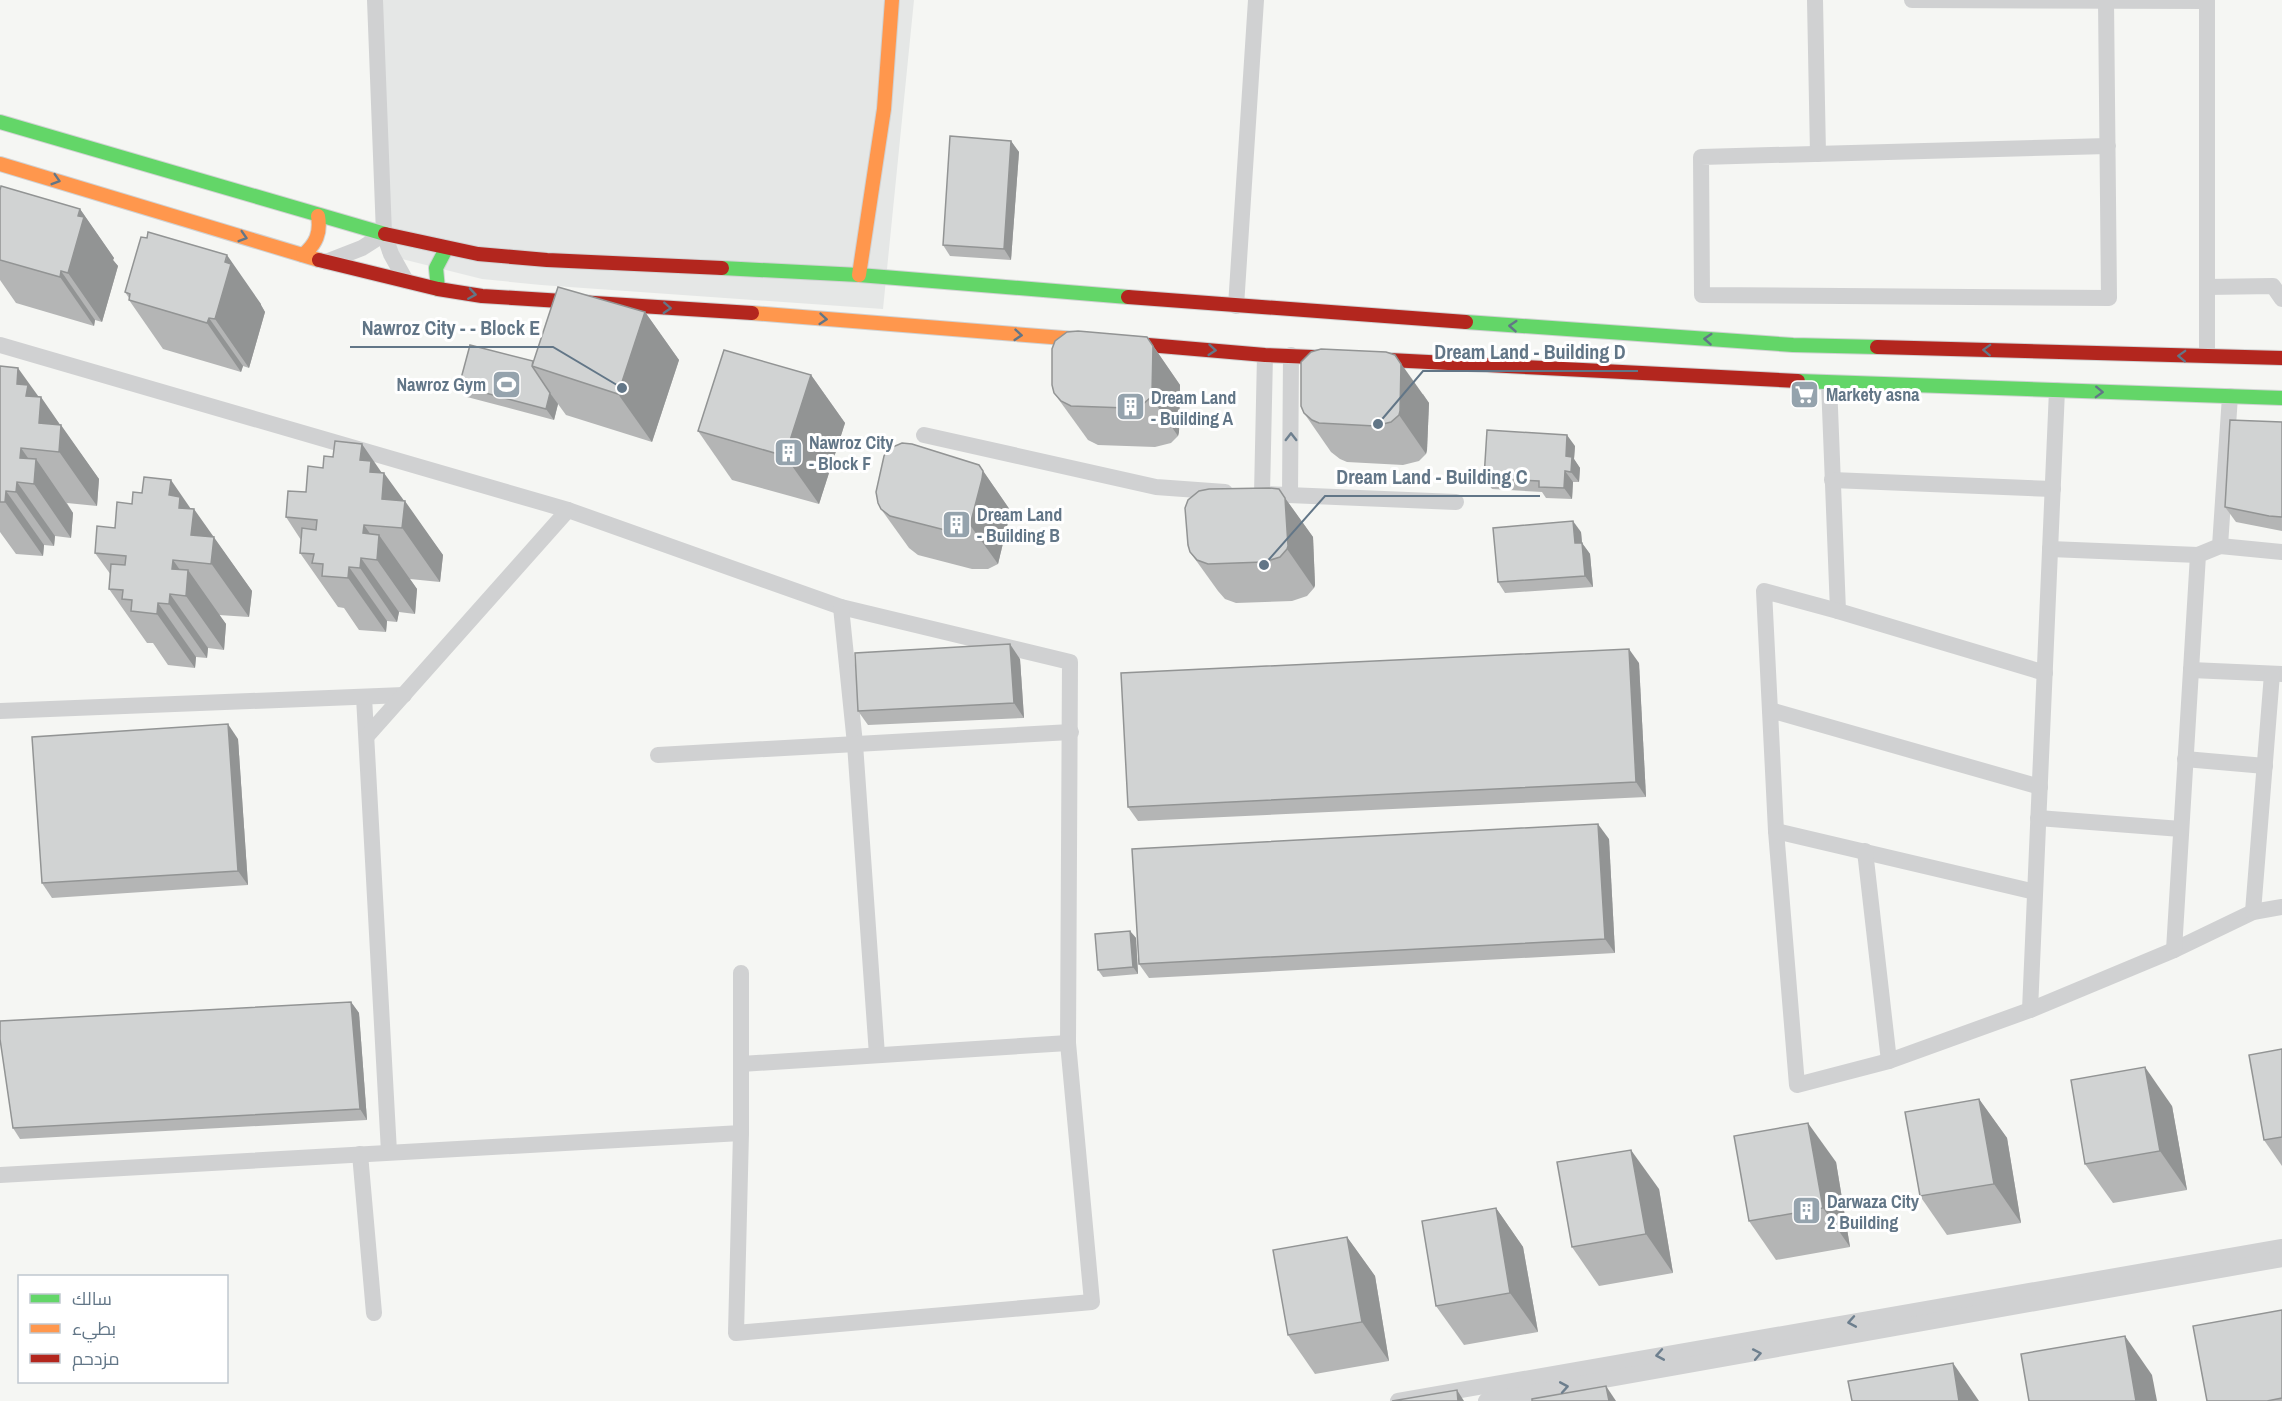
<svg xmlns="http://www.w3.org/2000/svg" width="2282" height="1401" viewBox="0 0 2282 1401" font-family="'Archivo Narrow',Cairo,sans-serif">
<rect width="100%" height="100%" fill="#f5f6f3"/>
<path fill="#e5e7e6" d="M374,0H914L883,309L541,285L482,279L382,254Z"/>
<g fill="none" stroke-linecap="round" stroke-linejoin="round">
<defs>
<g id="fast">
<path d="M0,122L385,234"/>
<path d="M722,268L859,275L1128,297"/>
<path d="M438,289L436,268L446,249"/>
<path d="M1466,322L1793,345L1877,347"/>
<path d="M1798,381L2282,398"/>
</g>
<g id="slow">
<path d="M0,164L319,260"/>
<path d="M303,255C316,244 321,233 318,216"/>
<path d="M859,275L884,109L892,0"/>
<path d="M752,313L1089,340"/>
</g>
<g id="jam">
<path d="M385,234L478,254L547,260L722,268"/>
<path d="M319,260L438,289L482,296L752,313"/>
<path d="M1128,297L1466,322"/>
<path d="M1125,343L1265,355L1337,358"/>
<path d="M1877,347L2282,358"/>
<path d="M1370,359L1798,381"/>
</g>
</defs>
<use href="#fast" stroke="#d0d2d3" stroke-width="16"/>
<use href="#slow" stroke="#d0d2d3" stroke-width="16"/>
<use href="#jam" stroke="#d0d2d3" stroke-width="16"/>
<g stroke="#d0d1d2" stroke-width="16">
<path d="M375,0L384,234L391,254L406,281"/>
<path d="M1815,0L1818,154"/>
<path d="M1912,0L2207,1"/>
<path d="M2106,0L2109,298L1702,295L1701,157L2108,146"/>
<path d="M326,262L362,248L384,234"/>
<path d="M2207,287L2273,286L2282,299"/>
<path d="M1236,306L1256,0"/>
<path d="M0,345L568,510L841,607L1070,662L1068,1043L1092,1302L736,1333L741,1133"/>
<path d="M2207,356V0"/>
<path d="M1829,383L1838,611"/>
<path d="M924,435L1156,487L1225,492"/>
<path d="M1832,480L2053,489"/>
<path d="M1262,494L1456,502"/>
<path d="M1262,494L1265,355"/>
<path d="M1290,495L1291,355"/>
<path d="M2220,546L2282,552"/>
<path d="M2050,549L2198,555"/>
<path d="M841,607L855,744L877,1055"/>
<path d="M2191,670L2282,674"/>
<path d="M2045,673L1838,611L1764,591L1776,831L1797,1085L1889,1061L2030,1010L2174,950L2253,912L2282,907"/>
<path d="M364,697L389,1152"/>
<path d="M1770,710L2040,787"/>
<path d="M0,711L404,695"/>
<path d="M367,736L568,510"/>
<path d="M658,755L1071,732"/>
<path d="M2185,759L2265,766"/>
<path d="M2038,818L2181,829"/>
<path d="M1776,831L2035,892"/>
<path d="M1865,851L1889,1061"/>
<path d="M2253,912L2272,674"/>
<path d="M2174,950L2198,555L2220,546L2230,396"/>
<path d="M2030,1010L2057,390"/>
<path d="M741,1064L1068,1043"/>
<path d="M360,1154L374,1313"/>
<path d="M0,1175L741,1133V973"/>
<path d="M1398,1401L2282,1247"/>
<path d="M1486,1401L2282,1259"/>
</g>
<use href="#fast" stroke="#63d668" stroke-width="14"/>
<use href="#slow" stroke="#ff974d" stroke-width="14"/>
<use href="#jam" stroke="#b3261e" stroke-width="14"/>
</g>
<g fill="#b4b5b5">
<path d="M1011,141L1019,152L1011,260L950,256L943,245Z"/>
<path d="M0,190L80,209L114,258L113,260L118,266L102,322L95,320L94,326L16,303L0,280Z"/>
<path d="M125,292L261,304V305L265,312L249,368L243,366L241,372L163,349L129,300V298Z"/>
<path d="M645,312L679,360L652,442L566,415L558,404L554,420L467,397L459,386L533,361Z"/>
<path d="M1147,337L1180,385L1179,432L1178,436L1171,443L1155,447L1098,445L1088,440L1054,393Z"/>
<path d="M0,366L38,397L60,425L99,479L97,506L67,503L73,513L71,538L55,536L54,546L44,545L43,556L16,554L0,532Z"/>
<path d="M811,375L845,423L819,504L732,480L698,431Z"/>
<path d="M1423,394L1429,403L1427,450L1426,454L1419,461L1403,465L1347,462L1340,459L1331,452L1304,413Z"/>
<path d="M2282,422V531L2236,522L2225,507Z"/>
<path d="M1575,446L1574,459L1580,468L1579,482H1573L1572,499L1546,498L1542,492L1492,489L1484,478Z"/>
<path d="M979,465L1010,510L1009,518L998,564L988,569H972L918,555L909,548L881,509Z"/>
<path d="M382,473L443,555L440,582L410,579L417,589L415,614L399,612L397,622L387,621L386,632L359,630L344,608L338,607L300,553L301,540L286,517L306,492Z"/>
<path d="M1285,498L1313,537L1315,585L1314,588L1307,596L1292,601L1236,603L1225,599L1218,591L1190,552Z"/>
<path d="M191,509L213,537L252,591L249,617L219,615L226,624L224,650L208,648L207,658L196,657L195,668L168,665L153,643H147L109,589L111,575L95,553L115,528Z"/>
<path d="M1581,532L1582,543L1590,554L1593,587L1505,593L1498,582Z"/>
<path d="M1020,659L1024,718L868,725L858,711Z"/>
<path d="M1639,663L1646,797L1138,821L1128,807Z"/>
<path d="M238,739L248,885L52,898L42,883Z"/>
<path d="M1609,839L1615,953L1149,978L1139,964Z"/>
<path d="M1130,931L1136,938L1138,974L1103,977L1098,970Z"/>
<path d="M351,1002L359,1013L367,1120L20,1139L13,1128Z"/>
<path d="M2282,1049V1166L2264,1140Z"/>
<path d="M1979,1099L2007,1138L2021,1223L1947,1235L1920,1196Z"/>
<path d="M2172,1106L2187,1190L2113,1203L2085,1164Z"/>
<path d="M1836,1162L1850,1247L1776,1260L1749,1221Z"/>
<path d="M1659,1189L1673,1273L1599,1286L1572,1247Z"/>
<path d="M1496,1208L1523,1247L1538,1332L1464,1345L1436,1306Z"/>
<path d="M1347,1237L1375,1276L1389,1361L1315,1374L1288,1335Z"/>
<path d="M2282,1310V1401H2207Z"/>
</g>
<g fill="#929494">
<path d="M1011,141L1019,152L1011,260L1004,249Z"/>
<path d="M80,209L114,258L113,260L118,266L102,322L68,273Z"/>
<path d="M227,255L261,304V305L265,312L249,368L215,319Z"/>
<path d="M61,271L95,320L94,326L60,277Z"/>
<path d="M645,312L679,360L652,442L618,394Z"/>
<path d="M209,318L243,366L241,372L207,323Z"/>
<path d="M1147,337L1180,385L1179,432L1178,436L1151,397Z"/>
<path d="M1395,355L1429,403L1427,450L1426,454L1399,415Z"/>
<path d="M18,368L41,400V397L61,426V425L99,479L97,506L39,423L17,384Z"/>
<path d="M811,375L845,423L819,504L785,456Z"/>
<path d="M550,393L558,404L554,420L546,409Z"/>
<path d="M1567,435L1575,446L1574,459L1580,468L1579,482L1571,472L1566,456Z"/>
<path d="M362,444L384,476V473L405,502V501L443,555L440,582L382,499L360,460Z"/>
<path d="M21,448L35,468L36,459L73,513L71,538L34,484L20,458Z"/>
<path d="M979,465L1010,510L1009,518L998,564L970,525Z"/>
<path d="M1565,471L1573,482L1572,499L1564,488Z"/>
<path d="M171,480L193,512L194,509L252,591L249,617L191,535L169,495Z"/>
<path d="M17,482L55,536L54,546L16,492Z"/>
<path d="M6,491L44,545L43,556L5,502Z"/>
<path d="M1285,498L1313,537L1315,585L1314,588L1287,549Z"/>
<path d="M1573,521L1581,532L1583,554L1575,543Z"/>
<path d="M364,525L378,545L379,535L417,589L415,614L377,560L363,533Z"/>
<path d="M1582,543L1590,554L1593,587L1585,576Z"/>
<path d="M361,558L399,612L397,622L360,568Z"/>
<path d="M173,560L187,580L188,570L226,624L224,650L186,596L172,569Z"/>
<path d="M349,567L387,621L386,632L348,578Z"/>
<path d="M170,594L208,648L207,658L169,604Z"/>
<path d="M158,603L196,657L195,668L157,614Z"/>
<path d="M1010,644L1020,659L1024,718L1014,703Z"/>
<path d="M1629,649L1639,663L1646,797L1636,782Z"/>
<path d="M228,724L238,739L248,885L238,871Z"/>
<path d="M1598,824L1609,839L1615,953L1605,939Z"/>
<path d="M1130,931L1136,938L1138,974L1133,967Z"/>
<path d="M351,1002L359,1013L367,1120L360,1109Z"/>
<path d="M2145,1067L2172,1106L2187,1190L2160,1151Z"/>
<path d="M1979,1099L2007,1138L2021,1223L1994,1184Z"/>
<path d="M1808,1123L1836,1162L1850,1247L1823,1208Z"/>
<path d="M1631,1150L1659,1189L1673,1273L1646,1234Z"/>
<path d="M1496,1208L1523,1247L1538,1332L1510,1293Z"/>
<path d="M1347,1237L1375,1276L1389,1361L1362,1322Z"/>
<path d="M2125,1336L2152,1375L2157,1401H2136Z"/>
<path d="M1953,1363L1979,1401H1959Z"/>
<path d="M1606,1386L1616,1401H1609Z"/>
<path d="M1457,1390L1464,1401H1458Z"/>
</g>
<g fill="#d1d3d3" stroke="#929494" stroke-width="1.5">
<path d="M950,136L1011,141L1004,249L943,245Z"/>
<path d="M1,186L80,209L78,216L84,217L68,273L61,271L60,277L0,260V190Z"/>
<path d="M148,232L227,255L225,262L231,264L215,319L209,318L207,323L129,300L130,294L125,292L141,237L147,238Z"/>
<path d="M558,287L645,312L618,394L532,366Z"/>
<path d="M1078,331L1147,337L1153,346L1152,393L1151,397L1143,404L1127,408L1071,406L1061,401L1054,393L1052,385V349L1055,341L1067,332Z"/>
<path d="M470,345L533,361L532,366L550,393L546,409L459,386Z"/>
<path d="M1321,349L1386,352L1395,355L1401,364L1400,411L1399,415L1391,422L1375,426L1319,423L1312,420L1304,413L1301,406V362L1311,352Z"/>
<path d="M724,350L811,375L785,456L698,431Z"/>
<path d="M0,366L18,368L17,384L28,385L26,396L41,397L39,423L61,425L59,452L21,448L20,458L36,459L34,484L17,482L16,492L6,491L5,502H0Z"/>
<path d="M2230,420L2282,422V517L2269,516L2225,507Z"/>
<path d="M1487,430L1567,435L1566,456L1572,457L1571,472L1565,471L1564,488L1539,487V481L1484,478Z"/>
<path d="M335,441L362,444L360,460L371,461L370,472L384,473L382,499L405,501L402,528L364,525L363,533L379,535L377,560L361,558L360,568L349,567L348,578L322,576L323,564L312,563L314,554L300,553L302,528L316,530L317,520L286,517L288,491L306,492L308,466L323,468L324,456L333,457Z"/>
<path d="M902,443L912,444L979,465L983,471L982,479L970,525L961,530H945L890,516L881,509L878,503L876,492L884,456L888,449Z"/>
<path d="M144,477L171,480L169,495L180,497L179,508L194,509L191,535L214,537L211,564L173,560L172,569L188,570L186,596L170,594L169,604L158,603L157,614L131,611L132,600L122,599L123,590L109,589L111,564L125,565L126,556L95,553L97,526L115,528L117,502L132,504L133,492L142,493Z"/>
<path d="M1269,488L1279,489L1285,498L1288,546L1287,549L1280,557L1264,562L1208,564L1197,560L1190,552L1188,545L1185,508L1188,500L1199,491L1209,489Z"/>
<path d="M1573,521L1575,543H1582L1585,576L1498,582L1493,528Z"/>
<path d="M1010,644L1014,703L858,711L855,653Z"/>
<path d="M1629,649L1636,782L1128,807L1121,673Z"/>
<path d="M228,724L238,871L42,883L32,737Z"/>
<path d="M1598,824L1605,939L1139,964L1132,849Z"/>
<path d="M1130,931L1133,967L1098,970L1095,934Z"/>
<path d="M351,1002L360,1109L13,1128L0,1039V1021Z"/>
<path d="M2282,1049V1137L2264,1140L2249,1055Z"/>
<path d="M2145,1067L2160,1151L2085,1164L2071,1080Z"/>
<path d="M1979,1099L1994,1184L1920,1196L1905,1112Z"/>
<path d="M1808,1123L1823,1208L1749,1221L1734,1136Z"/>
<path d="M1631,1150L1646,1234L1572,1247L1557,1162Z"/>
<path d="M1496,1208L1510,1293L1436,1306L1422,1221Z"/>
<path d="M1347,1237L1362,1322L1288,1335L1273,1250Z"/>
<path d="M2282,1310V1398L2267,1401H2207L2193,1326Z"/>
<path d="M2125,1336L2136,1401H2029L2021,1354Z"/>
<path d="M1953,1363L1959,1401H1852L1848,1381Z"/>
<path d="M1606,1386L1609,1401H1532V1399Z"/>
<path d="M1457,1390L1458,1401H1392Z"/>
</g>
<defs><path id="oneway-chevron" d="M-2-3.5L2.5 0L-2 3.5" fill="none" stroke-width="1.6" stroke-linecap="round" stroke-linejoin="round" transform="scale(1.5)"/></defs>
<g stroke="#627687">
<use href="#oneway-chevron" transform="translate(56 180) rotate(17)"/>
<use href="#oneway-chevron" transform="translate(243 237) rotate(17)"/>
<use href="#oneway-chevron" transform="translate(472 294) rotate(9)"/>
<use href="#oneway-chevron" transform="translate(667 308) rotate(3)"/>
<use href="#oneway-chevron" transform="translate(823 319) rotate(5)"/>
<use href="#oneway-chevron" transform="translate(1513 326) rotate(-176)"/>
<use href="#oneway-chevron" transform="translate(1018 335) rotate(5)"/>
<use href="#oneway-chevron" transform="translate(1708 339) rotate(-176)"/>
<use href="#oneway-chevron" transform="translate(1212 350) rotate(5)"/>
<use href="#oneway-chevron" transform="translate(1987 350) rotate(-178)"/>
<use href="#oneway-chevron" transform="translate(2182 356) rotate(-178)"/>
<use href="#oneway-chevron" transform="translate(2099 392) rotate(2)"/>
</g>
<g stroke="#6d7f8e">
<use href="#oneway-chevron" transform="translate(1291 437) rotate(-90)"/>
<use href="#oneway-chevron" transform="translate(1852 1322) rotate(170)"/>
<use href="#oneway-chevron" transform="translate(1757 1354) rotate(-11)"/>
<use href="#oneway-chevron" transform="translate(1660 1355) rotate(170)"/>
<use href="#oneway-chevron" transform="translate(1564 1387) rotate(-10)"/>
</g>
<defs>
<symbol id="stadium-square" viewBox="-11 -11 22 22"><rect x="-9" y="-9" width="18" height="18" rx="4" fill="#95a3ad" stroke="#fff"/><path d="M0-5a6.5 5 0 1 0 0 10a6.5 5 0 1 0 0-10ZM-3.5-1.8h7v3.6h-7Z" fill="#fff"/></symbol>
<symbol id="supermarket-square" viewBox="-11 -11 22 22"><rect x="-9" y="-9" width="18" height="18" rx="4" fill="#95a3ad" stroke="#fff"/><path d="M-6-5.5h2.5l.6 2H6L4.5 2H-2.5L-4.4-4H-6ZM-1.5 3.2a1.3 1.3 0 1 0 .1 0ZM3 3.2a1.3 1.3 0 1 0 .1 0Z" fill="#fff"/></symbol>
<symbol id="building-square" viewBox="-11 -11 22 22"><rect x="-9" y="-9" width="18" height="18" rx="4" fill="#95a3ad" stroke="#fff"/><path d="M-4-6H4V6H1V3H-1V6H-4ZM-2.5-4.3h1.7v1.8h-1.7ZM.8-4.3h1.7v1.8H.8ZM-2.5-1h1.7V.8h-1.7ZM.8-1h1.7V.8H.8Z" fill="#fff"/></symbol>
</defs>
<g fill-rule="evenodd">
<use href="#stadium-square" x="490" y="368" width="33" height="33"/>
<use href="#supermarket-square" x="1788" y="378" width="33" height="33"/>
<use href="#building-square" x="1114" y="390" width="33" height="33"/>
<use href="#building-square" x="772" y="436" width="33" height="33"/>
<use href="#building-square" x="940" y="508" width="33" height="33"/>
<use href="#building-square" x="1790" y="1194" width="33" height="33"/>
</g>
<g text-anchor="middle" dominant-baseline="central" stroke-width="6" stroke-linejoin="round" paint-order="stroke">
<g font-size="18" font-weight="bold" fill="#627687" stroke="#fff" text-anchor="start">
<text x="486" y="384" text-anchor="end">Nawroz Gym</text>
<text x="1826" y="394">Markety asna</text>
<text x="1151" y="397">Dream Land<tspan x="1151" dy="21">- Building A</tspan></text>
<text x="809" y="442">Nawroz City<tspan x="809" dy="21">- Block F</tspan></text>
<text x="977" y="514">Dream Land<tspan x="977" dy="21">- Building B</tspan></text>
<text x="1827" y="1201">Darwaza City<tspan x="1827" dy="21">2 Building</tspan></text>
</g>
</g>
<path fill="none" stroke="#627687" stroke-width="2" d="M622 388L553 347H350M1378 424L1423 371H1638M1264 565L1325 496H1540"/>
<g fill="#627687" stroke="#fff" stroke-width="2">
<circle cx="622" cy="388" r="6"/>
<circle cx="1378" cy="424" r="6"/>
<circle cx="1264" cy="565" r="6"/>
</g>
<g font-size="20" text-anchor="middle" font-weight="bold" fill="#627687" stroke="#fff" stroke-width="6" stroke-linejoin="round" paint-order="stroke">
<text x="451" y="335">Nawroz City - - Block E</text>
<text x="1530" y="359">Dream Land - Building D</text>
<text x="1432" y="484">Dream Land - Building C</text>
</g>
<rect x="18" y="1275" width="210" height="108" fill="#ffffff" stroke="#c0c8cf" stroke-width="1.5"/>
<rect x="30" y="1294" width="30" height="9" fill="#63d668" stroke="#c0c8cf" stroke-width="1.5"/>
<text x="72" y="1305" font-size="18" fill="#627687">سالك</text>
<rect x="30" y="1324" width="30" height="9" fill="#ff974d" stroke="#c0c8cf" stroke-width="1.5"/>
<text x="72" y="1335" font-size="18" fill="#627687">بطيء</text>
<rect x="30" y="1354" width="30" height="9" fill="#b3261e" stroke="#c0c8cf" stroke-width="1.5"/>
<text x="72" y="1365" font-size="18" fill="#627687">مزدحم</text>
</svg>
